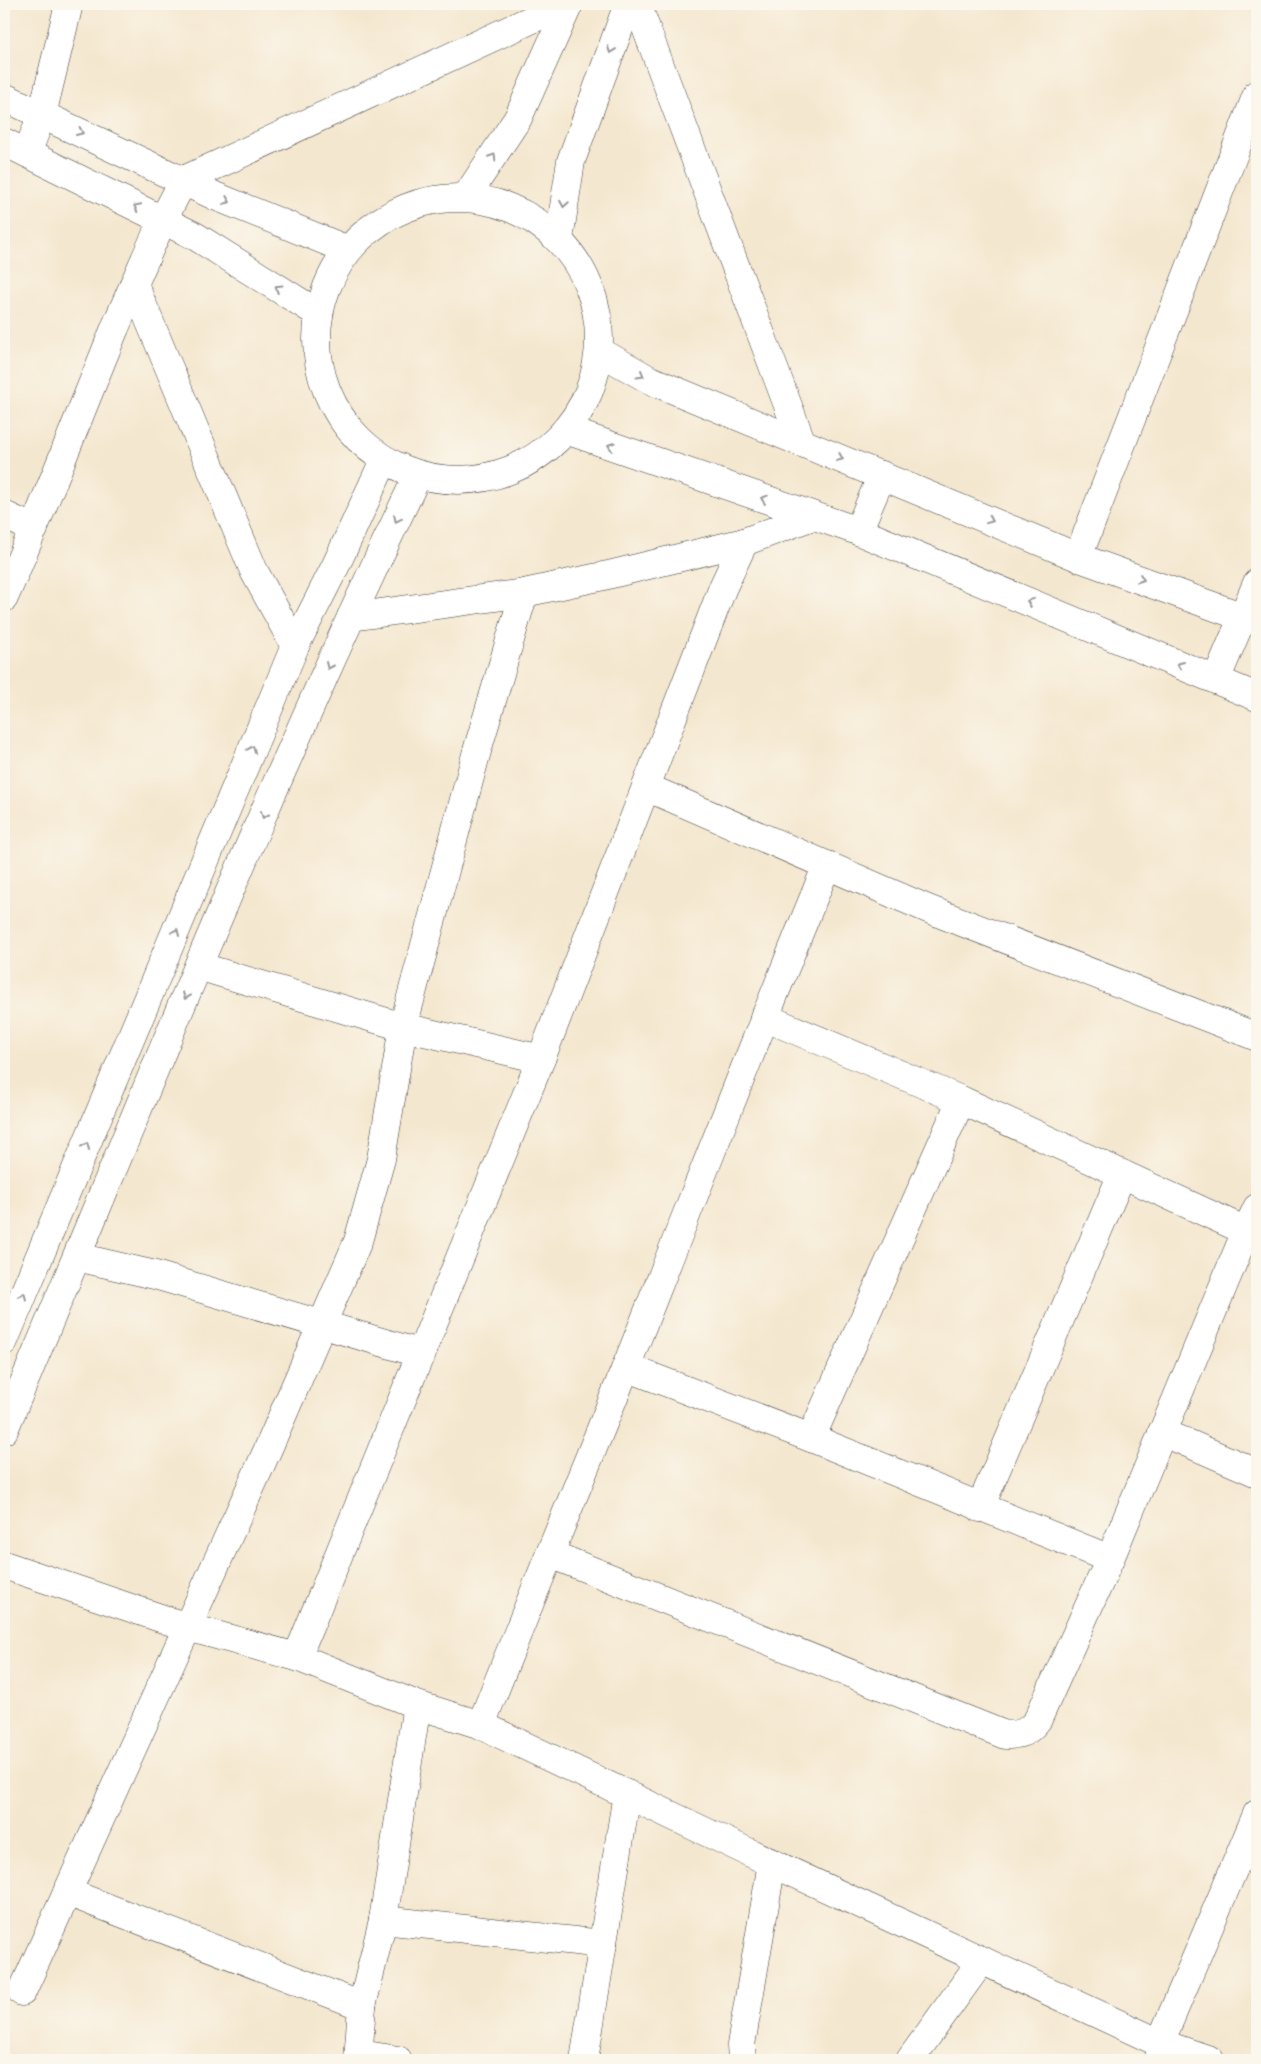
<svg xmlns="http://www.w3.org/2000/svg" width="1261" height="2064" viewBox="0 0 1261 2064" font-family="'Old Standard TT',serif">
<rect width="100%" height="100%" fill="#fbf7ec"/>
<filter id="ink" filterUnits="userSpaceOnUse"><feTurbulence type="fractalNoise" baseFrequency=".02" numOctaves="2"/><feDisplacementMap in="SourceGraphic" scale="10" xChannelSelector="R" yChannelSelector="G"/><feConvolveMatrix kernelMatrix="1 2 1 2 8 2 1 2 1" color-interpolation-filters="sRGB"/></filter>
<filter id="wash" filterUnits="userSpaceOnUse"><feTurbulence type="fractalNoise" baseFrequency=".0096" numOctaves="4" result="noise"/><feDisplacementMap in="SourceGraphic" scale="20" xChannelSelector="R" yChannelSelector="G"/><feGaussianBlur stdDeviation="1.12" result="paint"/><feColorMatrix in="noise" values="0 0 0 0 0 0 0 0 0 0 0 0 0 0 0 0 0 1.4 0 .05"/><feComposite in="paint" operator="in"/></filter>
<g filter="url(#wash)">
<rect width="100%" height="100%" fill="#f4e7cf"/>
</g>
<g filter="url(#ink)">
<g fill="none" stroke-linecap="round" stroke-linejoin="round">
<defs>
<g id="minor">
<path d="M637,4L802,443"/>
<path d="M27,153L42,115L69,4"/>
<path d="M134,284L254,571L295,646"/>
<path d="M4,515L34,529"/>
<path d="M1078,557L1257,94"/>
<path d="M4,598C43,509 78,418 115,328C137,278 157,228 184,180L565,4"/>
<path d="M351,617L524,593L608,575L744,542L813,516"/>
<path d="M1216,680L1257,583"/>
<path d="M646,787L928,909L1257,1037"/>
<path d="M198,966L403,1027L541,1059"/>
<path d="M764,1017L961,1100L1246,1231"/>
<path d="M77,1257L155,1275L422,1354"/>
<path d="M626,1367L811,1438L1110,1559"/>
<path d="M1162,1432L1257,1473"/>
<path d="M811,1438L961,1100"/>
<path d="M980,1508L1122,1174"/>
<path d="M550,1554L1005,1735C1020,1735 1029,1732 1038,1719L1110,1559L1246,1231L1257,1208"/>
<path d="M4,1565L187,1627L297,1657L417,1705L481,1725L744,1850L1160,2043L1210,2060"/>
<path d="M297,1657L541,1059L723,587L744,542"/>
<path d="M481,1725C528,1605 578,1486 626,1367C693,1199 758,1032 827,865"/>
<path d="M67,1892L362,2006"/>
<path d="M383,1920L603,1944"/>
<path d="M22,1992L268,1449L358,1241L381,1159L403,1027L477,751L524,593"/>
<path d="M360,2054L398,2060"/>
<path d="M358,2060L362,2006L383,1920L417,1705"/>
<path d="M584,2060L627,1794"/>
<path d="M742,2060L741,2045L772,1863"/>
<path d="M910,2060L982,1960"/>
<path d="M1160,2060V2043L1257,1814"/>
</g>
<g id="major">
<path d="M4,97L215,196L348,250"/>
<path d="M4,142L195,236L319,314"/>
<path d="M466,197L518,118L569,4"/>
<circle cx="458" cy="339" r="141"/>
<path d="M559,239L571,161L628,4"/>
<path d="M599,351L650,380L1080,558L1257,622"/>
<path d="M566,430L858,531L1257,697"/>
<path d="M858,531L882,475"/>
<path d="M4,1341L295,646L336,565L384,460"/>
<path d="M4,1430C139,1110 267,787 418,475"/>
</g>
</defs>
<use href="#minor" stroke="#3c3a37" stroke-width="29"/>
<use href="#major" stroke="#3c3a37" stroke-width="29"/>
<use href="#minor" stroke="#fff" stroke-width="28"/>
<use href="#major" stroke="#fff" stroke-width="28"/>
</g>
<defs><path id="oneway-chevron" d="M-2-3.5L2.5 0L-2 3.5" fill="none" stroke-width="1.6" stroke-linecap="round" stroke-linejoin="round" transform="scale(1.25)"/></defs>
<g stroke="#999">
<use href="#oneway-chevron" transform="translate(611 50) rotate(110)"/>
<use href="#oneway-chevron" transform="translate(80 132) rotate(25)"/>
<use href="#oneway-chevron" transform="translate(493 157) rotate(-57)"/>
<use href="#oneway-chevron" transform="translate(227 201) rotate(22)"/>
<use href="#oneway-chevron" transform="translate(564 204) rotate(99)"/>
<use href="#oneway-chevron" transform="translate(137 207) rotate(-154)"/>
<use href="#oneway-chevron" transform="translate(278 288) rotate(-148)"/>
<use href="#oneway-chevron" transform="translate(641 375) rotate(30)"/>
<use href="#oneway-chevron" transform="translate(611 446) rotate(-161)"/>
<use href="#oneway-chevron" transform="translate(840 458) rotate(22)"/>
<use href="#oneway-chevron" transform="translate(764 499) rotate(-161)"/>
<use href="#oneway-chevron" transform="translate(397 519) rotate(116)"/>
<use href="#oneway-chevron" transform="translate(990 520) rotate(22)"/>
<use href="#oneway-chevron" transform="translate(1141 579) rotate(20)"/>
<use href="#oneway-chevron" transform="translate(1030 602) rotate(-158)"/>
<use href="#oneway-chevron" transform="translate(1180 665) rotate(-157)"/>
<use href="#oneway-chevron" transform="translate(329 666) rotate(114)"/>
<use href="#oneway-chevron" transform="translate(252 749) rotate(-67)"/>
<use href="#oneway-chevron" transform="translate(264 815) rotate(114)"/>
<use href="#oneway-chevron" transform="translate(176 932) rotate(-67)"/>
<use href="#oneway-chevron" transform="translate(186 996) rotate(113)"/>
<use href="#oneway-chevron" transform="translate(86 1146) rotate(-67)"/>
<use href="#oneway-chevron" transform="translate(23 1296) rotate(-67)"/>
</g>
</g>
<rect width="1261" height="2064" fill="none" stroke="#fbf7ec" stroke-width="20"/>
</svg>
